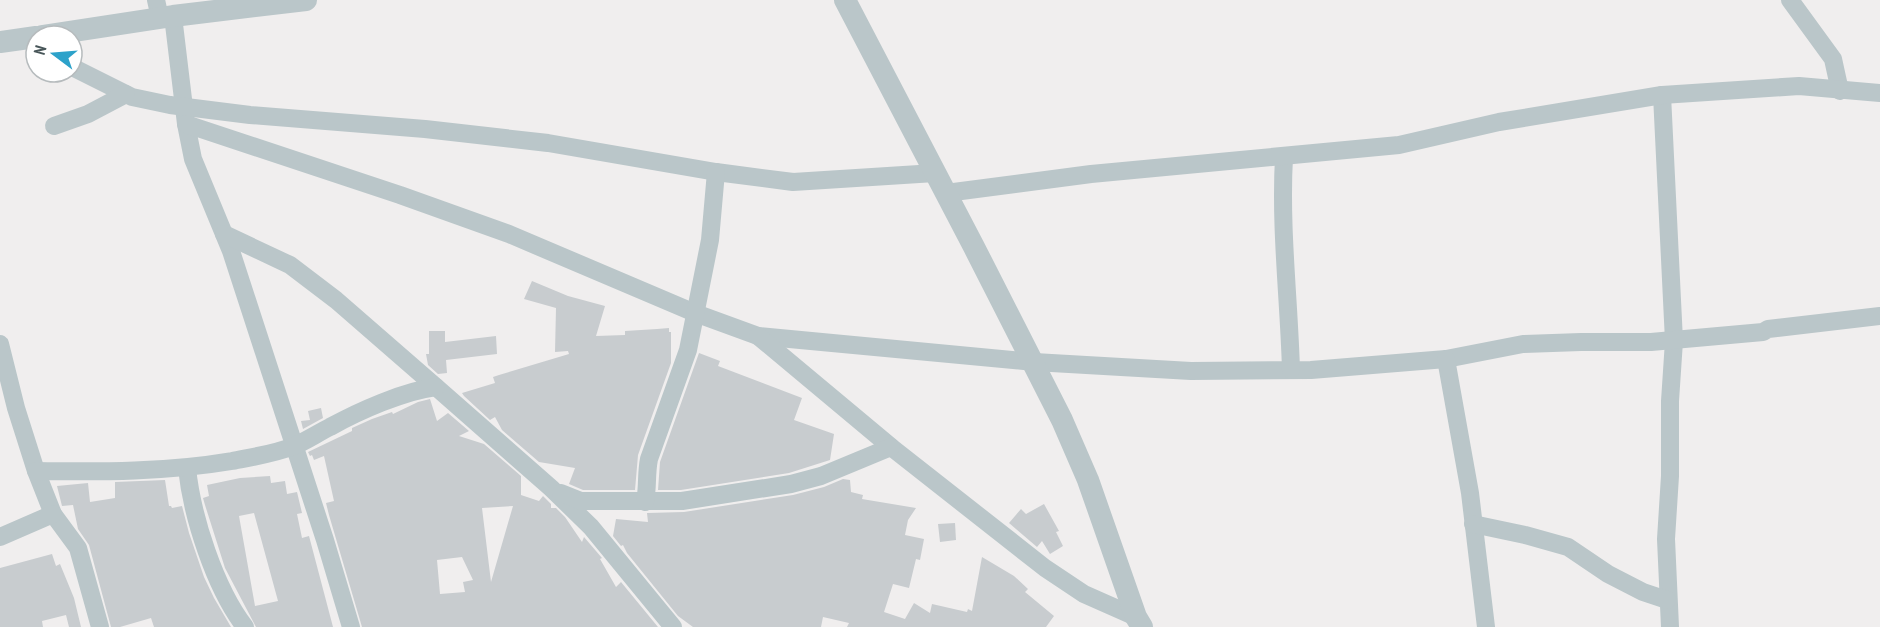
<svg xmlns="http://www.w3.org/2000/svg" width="1880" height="627" viewBox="0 0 1880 627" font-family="'PT Sans Narrow',sans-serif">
<rect width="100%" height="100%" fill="#f0eeee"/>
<g fill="#c8cccf" fill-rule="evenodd">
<path d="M532,281L568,296L605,306L596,336L625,335V331L657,329L669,328V332H671V363L638,455L635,490H583L569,484L575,468L539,462L502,430L495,417L490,420L464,396L462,393L495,383L493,377L499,375L569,354L568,351L555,352L556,308L524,299Z"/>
<path d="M429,331H445V342L496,336L497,354L446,360L447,373L438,374L428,365L426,354H429Z"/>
<path d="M699,353L720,361L718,366L802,398L794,420L834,434L830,460L789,473L681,490H658L660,462Z"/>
<path d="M430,399L437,421L448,413L469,431L459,436L484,444L521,476V495L539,501L543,496L551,504V508H556L565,517L582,542L584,537L602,558L600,559L616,587L621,582L658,627H362L329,515L326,503L334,501L324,456L314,460L312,455L310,456L308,452L352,431V428L372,419L392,412L393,414L418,402ZM513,506L491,582L482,508ZM462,557L473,580L463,582L465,592L440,594L437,560Z"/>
<path d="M321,408L323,418L303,429L301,421L310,420L308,411Z"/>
<path d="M270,476L271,483L285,481L287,494L297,492L302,513L297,514L302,538L309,536L333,627H256L225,568L205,505L203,498L209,496L207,485L240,478ZM254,513L278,601L255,606L239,516Z"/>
<path d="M843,479L850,480L851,492L863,495L862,499L916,508L908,520L905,535L924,539L920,560L916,559L909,588L893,584L884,612L905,619L914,603L930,613L932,604L967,612L968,609L972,611L982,557L1014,576L1028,589L1025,592L1054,616L1046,627H847L849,623L823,617L821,627H693L678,616L627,553L623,545L621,546L613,536L616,519L648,522L647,513L684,512L793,495L824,487Z"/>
<path d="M165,480L169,506H171L172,508L182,506L189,533L204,577L214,598L231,627H154L151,618L120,627H111L89,545L78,529L73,505L62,506L57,486L88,483L90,502L115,498V482Z"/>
<path d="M1044,504L1059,531L1056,532L1063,546L1050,554L1042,541L1037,547L1009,523L1021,509L1026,514Z"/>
<path d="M955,523L956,540L940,542L938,524Z"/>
<path d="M52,554L56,566L60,564L74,598L81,627H69L66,615L42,621L43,627H0V568Z"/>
</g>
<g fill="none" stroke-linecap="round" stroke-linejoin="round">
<g stroke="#bac6c9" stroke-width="18">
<path d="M156,0L160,18"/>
<path d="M1790,0L1833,59L1840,91"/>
<path d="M173,16L186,124L193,159L231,251L325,540L351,627"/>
<path d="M72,67L132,97L170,105L250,115L425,129L548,143L716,172L793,182L935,173"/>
<path d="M1662,95L1674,341L1670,401V476L1666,539L1670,627"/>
<path d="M186,124L400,195L509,234L695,313L758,336L1034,362L1191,371L1311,370L1446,359L1523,344L1581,342H1651L1763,332L1768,329L1880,316"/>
<path d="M54,126L88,114L126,94"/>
<path d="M1284,157C1280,228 1289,299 1291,370"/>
<path d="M946,193L1091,174L1399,145L1499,122L1662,95L1799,86L1880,93"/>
<path d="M224,234L290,265L336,300L436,387L551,488L591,527L673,627"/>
<path d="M758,336L891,447L1045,568L1084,594L1136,617"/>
<path d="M0,344L16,408L36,471L53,514L78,548L100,627"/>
<path d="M1446,359L1470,493L1486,627"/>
<path d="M187,468C192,517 215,588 245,627"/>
<path d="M36,471C102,472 167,472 232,461C252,457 274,454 294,446C306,441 318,433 330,427C359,411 404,391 436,387"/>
<path d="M561,493L581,501H682L791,484L821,476L891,447"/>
<path d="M645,502C648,487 646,474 649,459L688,350L710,240L716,172"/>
<path d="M1473,524L1525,535L1568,547L1608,574L1643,592L1667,600"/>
<path d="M0,537L53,514"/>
</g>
<g stroke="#bac6c9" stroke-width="22">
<path d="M845,0L974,247L1062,420L1088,480L1136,617L1142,627"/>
<path d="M42,36L173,16L306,0"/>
<path d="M0,42L36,37"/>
</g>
</g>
<g transform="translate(54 54) rotate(286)"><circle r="28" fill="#ffffff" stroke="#b6bbbd" stroke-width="1.5"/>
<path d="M0-4.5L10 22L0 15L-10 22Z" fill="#2da2ca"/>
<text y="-9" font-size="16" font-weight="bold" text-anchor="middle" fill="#485659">N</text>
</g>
</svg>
